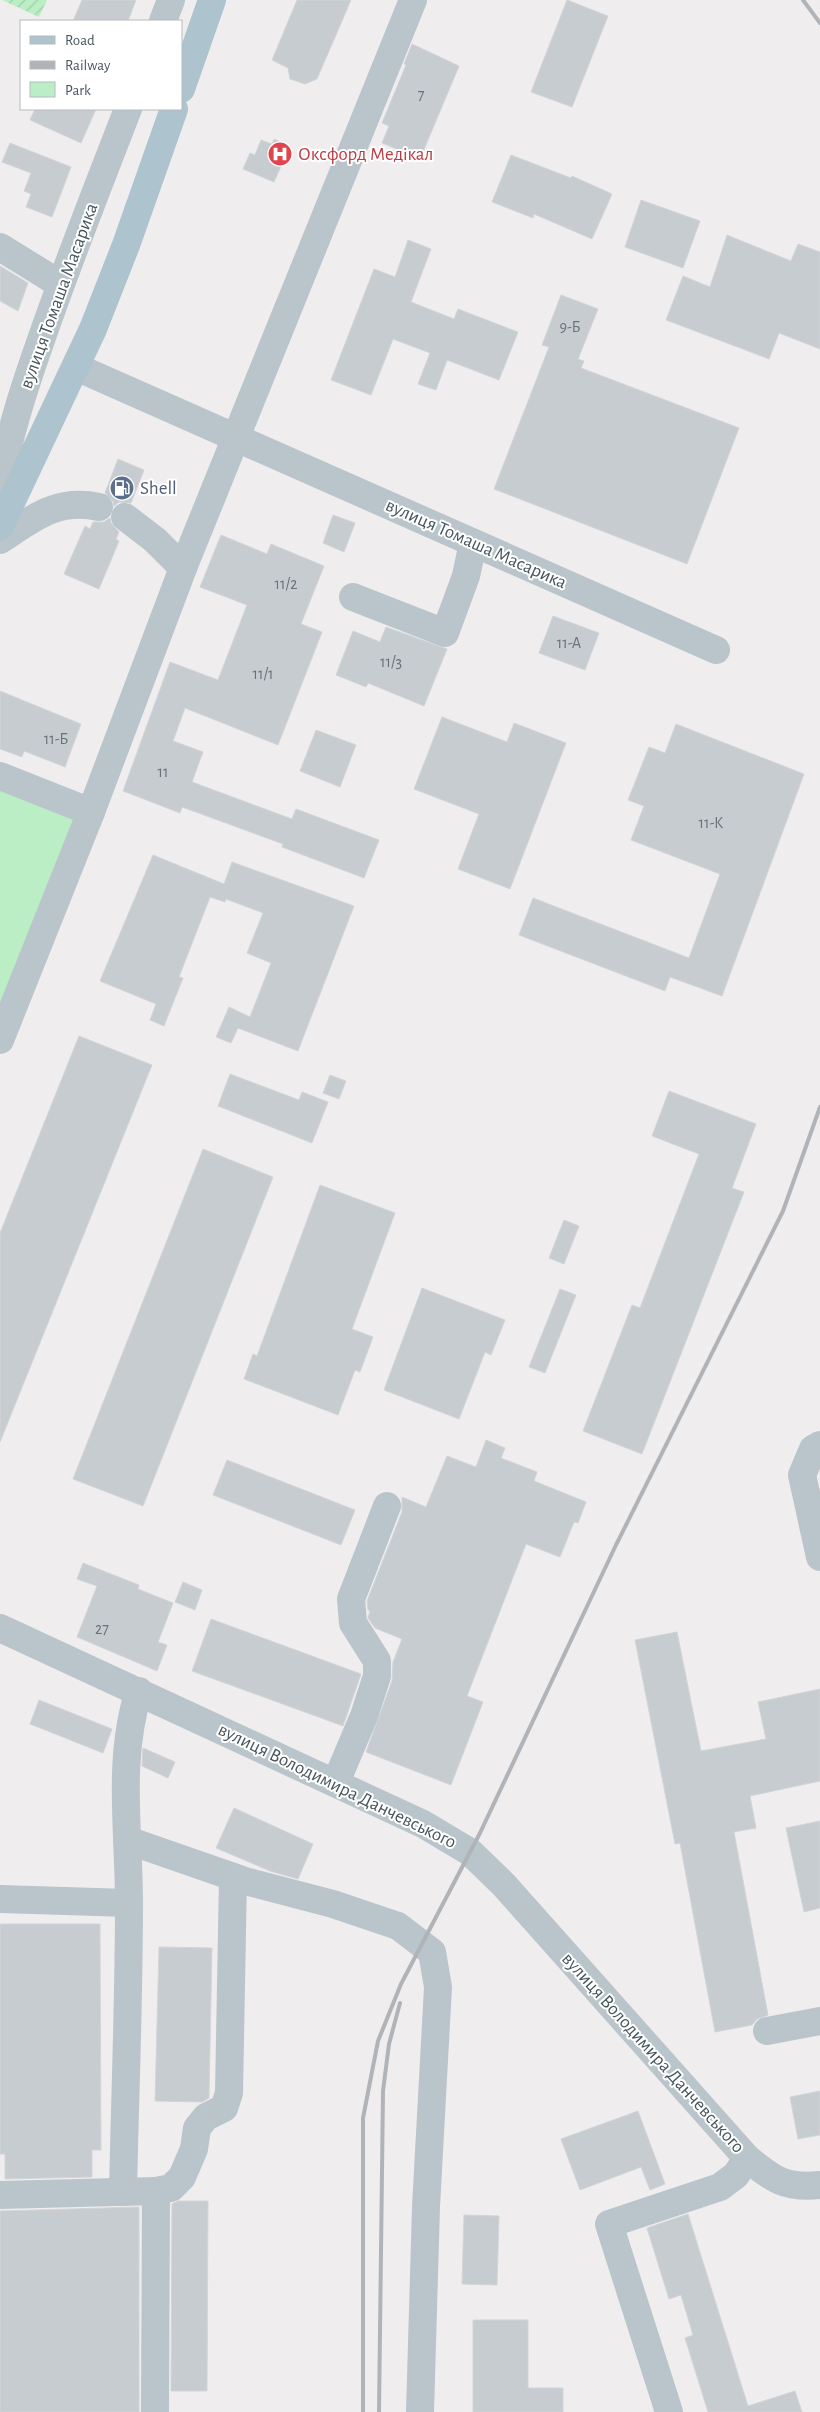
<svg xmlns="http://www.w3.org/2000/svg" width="820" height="2412" viewBox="0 0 820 2412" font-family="'Alegreya Sans',sans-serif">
<defs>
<pattern id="garden-furrows" width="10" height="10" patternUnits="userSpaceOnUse" patternTransform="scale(1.25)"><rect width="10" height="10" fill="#bbeec5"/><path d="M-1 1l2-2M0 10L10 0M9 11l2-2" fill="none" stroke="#a2ceac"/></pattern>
</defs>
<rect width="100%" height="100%" fill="#f0edee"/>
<path fill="#bbeec5" d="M0,785L75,816L0,1010Z"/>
<path fill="url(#garden-furrows)" d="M2,0H47L39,17Z"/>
<g fill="#c7ccd0" stroke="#d1d5d9">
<path d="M82,0H136L128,21H73Z"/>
<path d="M297,0H351L317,79L305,84L290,79L288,68L272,60Z"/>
<path d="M567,0L608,16L572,107L531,92Z"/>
<path d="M412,44L459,66L420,159L382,143L389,126L382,123L406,65L404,64Z"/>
<path d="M35,109H96L81,143L30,120Z"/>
<path d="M274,139L290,146L274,182L243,169L250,153L255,155L261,140L272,144Z"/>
<path d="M10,143L71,167L52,217L26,207L31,194L24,191L31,173L2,162Z"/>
<path d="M511,155L571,178L572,176L612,194L592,239L534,214L533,218L492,202Z"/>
<path d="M641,200L700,221L683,268L625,247Z"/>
<path d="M727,235L791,261L798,244L820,252V349L779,333L769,359L666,320L683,276L710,287Z"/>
<path d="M408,240L431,249L411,302L454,319L458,309L518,332L499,380L447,360L436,390L418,384L430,353L393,339L371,395L331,380L374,269L395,277Z"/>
<path d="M0,266L28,283L18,311L0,301Z"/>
<path d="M561,295L598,309L578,359L584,361L581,368L739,428L687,564L494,489L549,347L542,345Z"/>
<path d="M118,459L144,470L131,503L119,502L114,506L113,501L105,493Z"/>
<path d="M333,515L355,523L344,552L323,543Z"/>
<path d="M110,518L111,523L119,532L116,539L119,541L99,589L64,574L85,526L90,529L93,522H104Z"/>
<path d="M221,535L267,554L271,544L324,566L301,624L322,632L278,745L185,708L173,741L203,752L192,782L292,819L296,809L379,840L364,878L282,847L283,844L182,807L180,813L123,791L170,662L218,680L247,605L200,587Z"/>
<path d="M553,616L599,633L585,670L539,653Z"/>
<path d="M386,627L447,649L424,706L368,683L366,687L336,675L353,631L380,642Z"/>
<path d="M0,691L81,724L65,767L24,751L22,757L0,749Z"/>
<path d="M442,717L507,742L514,723L566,743L510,889L458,869L479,814L414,789Z"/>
<path d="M676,724L804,774L722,996L670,977L665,991L519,935L533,898L689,958L720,874L631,840L644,806L628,800L649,747L665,753Z"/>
<path d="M316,730L356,745L340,787L300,771Z"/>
<path d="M153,855L224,884L232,862L354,906L298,1051L238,1028L231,1043L216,1037L229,1007L250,1017L271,963L247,953L263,913L226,899L225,902L210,897L179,977L183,978L164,1026L150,1020L156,1004L100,981Z"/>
<path d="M79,1036L152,1065L0,1442V1233Z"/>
<path d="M230,1074L299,1100L302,1092L328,1102L312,1143L218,1106Z"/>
<path d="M330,1075L346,1081L339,1099L323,1093Z"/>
<path d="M669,1091L756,1124L732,1188L744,1192L642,1454L583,1431L632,1305L640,1308L699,1154L652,1136Z"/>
<path d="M203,1149L273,1177L143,1506L73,1479Z"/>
<path d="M320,1185L395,1213L352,1329L373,1337L360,1372L355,1370L338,1415L244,1379L253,1354L257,1356Z"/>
<path d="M564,1220L579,1226L564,1264L549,1258Z"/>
<path d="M422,1288L505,1320L491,1355L485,1352L459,1419L384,1390Z"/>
<path d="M560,1289L576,1295L545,1373L529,1367Z"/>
<path d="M486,1440L505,1448L501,1458L537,1472L534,1481L586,1502L578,1523L574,1522L560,1557L526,1544L467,1696L483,1702L451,1785L366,1752L392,1681L393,1662L402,1639L375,1628L368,1618L370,1611L368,1610L367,1601L402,1512V1497L426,1507L447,1456L476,1467Z"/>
<path d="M227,1460L355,1510L341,1545L213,1495Z"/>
<path d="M83,1563L139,1585L138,1589L173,1603L158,1642L167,1645L157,1671L77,1637L97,1586L77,1579Z"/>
<path d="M183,1582L202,1590L195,1610L175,1602Z"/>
<path d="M211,1619L361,1674L343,1726L192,1671Z"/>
<path d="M677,1632L701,1751L766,1739L758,1702L820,1689V1781L750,1796L756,1828L734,1832L768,2015L757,2019L752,2025L715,2032L680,1843L675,1844L635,1640Z"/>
<path d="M39,1700L112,1729L103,1753L30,1724Z"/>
<path d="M143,1748L175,1762L168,1778L142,1766Z"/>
<path d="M234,1808L313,1844L298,1879L270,1871L216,1848Z"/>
<path d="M820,1821V1908L804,1912L786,1828Z"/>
<path d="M0,1924H100L101,2150H92V2177L5,2179V2154H0Z"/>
<path d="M159,1947L212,1948L209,2098L202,2102L155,2101Z"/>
<path d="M820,2091V2135L798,2139L790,2097Z"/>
<path d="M638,2111L665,2184L650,2190L641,2167L580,2190L561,2139Z"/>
<path d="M178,2201H208L207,2391H171L172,2204Z"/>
<path d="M139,2207V2412H0V2211Z"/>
<path d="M688,2214L748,2406L795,2391L802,2412H708L685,2338L693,2335L681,2295L669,2299L647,2228Z"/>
<path d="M464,2215L499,2216L497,2285L462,2284Z"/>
<path d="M473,2320H528V2388H563V2412H473Z"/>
</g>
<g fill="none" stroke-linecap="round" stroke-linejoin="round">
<g stroke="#b9c5cb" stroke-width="28">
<path d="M163,21L171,0"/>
<path d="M0,247L60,284"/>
<path d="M76,367L716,650"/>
<path d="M0,487C8,437 24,388 41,340C68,262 98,186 128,109"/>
<path d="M125,517L155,540L183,568"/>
<path d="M0,540C34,518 56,498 99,507"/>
<path d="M353,597L445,633L466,576L473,543"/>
<path d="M0,776L91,812"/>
<path d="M0,1040L91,812L183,568L413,0"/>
<path d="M820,1445L813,1449L802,1475L820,1557"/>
<path d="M0,1628L423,1824L470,1852L504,1885L747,2158C772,2179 786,2189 820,2185"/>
<path d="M336,1782L364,1716L377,1676V1661L353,1623L351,1599L387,1506"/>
<path d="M127,1840L245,1881L333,1904L398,1926L432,1952L438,1987L426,2207L420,2412"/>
<path d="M0,1899L129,1903"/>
<path d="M767,2031L820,2021"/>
<path d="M156,2191L171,2188L182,2177L194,2149L197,2128L206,2117L224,2108L229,2093L233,1877"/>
<path d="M123,2192C125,2095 129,1999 129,1903C129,1833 117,1758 139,1691"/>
<path d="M0,2195L156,2191L155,2412"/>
<path d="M669,2412L609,2224L720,2187L736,2175L747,2158"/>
</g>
<g stroke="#adc3cd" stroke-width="28">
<path d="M181,89L212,0"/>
<path d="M0,526L93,329L126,245L174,109"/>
</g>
<g stroke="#b0b4b8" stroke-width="4">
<path d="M803,0L820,23"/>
<path d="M363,2412V2118L378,2041L401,1984L480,1833L616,1545L783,1211L820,1107"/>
<path d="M379,2412L383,2091L389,2044L400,2003"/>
</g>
</g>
<defs>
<symbol id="hospital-disc" viewBox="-11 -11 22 22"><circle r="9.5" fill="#e0444e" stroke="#fff"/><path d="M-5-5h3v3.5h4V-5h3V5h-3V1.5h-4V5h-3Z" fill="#fff"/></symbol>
<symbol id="fuel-disc" viewBox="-11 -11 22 22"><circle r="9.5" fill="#5c6f8a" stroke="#fff"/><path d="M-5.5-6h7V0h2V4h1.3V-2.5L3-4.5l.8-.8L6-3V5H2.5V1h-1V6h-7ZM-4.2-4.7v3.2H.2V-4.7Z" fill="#fff"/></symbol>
</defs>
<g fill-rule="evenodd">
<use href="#hospital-disc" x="266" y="140" width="28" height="28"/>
<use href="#fuel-disc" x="108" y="474" width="28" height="28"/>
</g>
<g text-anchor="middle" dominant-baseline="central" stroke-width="4" stroke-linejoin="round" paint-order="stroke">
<g font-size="16" fill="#667378">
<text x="421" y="95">7</text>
<text x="570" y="327">9-Б</text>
<text x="286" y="584">11/2</text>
<text x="569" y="643">11-А</text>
<text x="391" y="662">11/3</text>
<text x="263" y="674">11/1</text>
<text x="56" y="739">11-Б</text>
<text x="163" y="772">11</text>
<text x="711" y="823">11-К</text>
<text x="102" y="1629">27</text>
</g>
<g font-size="19" fill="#be3a42" stroke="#fff" text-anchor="start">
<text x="298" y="154">Оксфорд Медікал</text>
</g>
<g font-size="19" fill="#46555b" stroke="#fff">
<text transform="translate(59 296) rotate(-70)">вулиця Томаша Масарика</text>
<text transform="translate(476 544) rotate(24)">вулиця Томаша Масарика</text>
<text transform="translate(337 1786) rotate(26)">вулиця Володимира Данчевського</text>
<text transform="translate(653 2053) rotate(48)">вулиця Володимира Данчевського</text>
</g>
<g font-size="19" fill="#4e5e75" stroke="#fff" text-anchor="start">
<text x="140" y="488">Shell</text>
</g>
</g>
<rect x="20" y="20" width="162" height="90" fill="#ffffff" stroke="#b5bbbd"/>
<rect x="30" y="36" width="25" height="8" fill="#adc3cd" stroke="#b5bbbd"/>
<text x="65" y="45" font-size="15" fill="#46555b">Road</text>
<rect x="30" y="61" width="25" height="8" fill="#b0b4b8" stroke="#b5bbbd"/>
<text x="65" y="70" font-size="15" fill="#46555b">Railway</text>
<rect x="30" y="82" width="25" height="15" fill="#bbeec5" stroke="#b5bbbd"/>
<text x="65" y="95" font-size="15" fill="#46555b">Park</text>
</svg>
